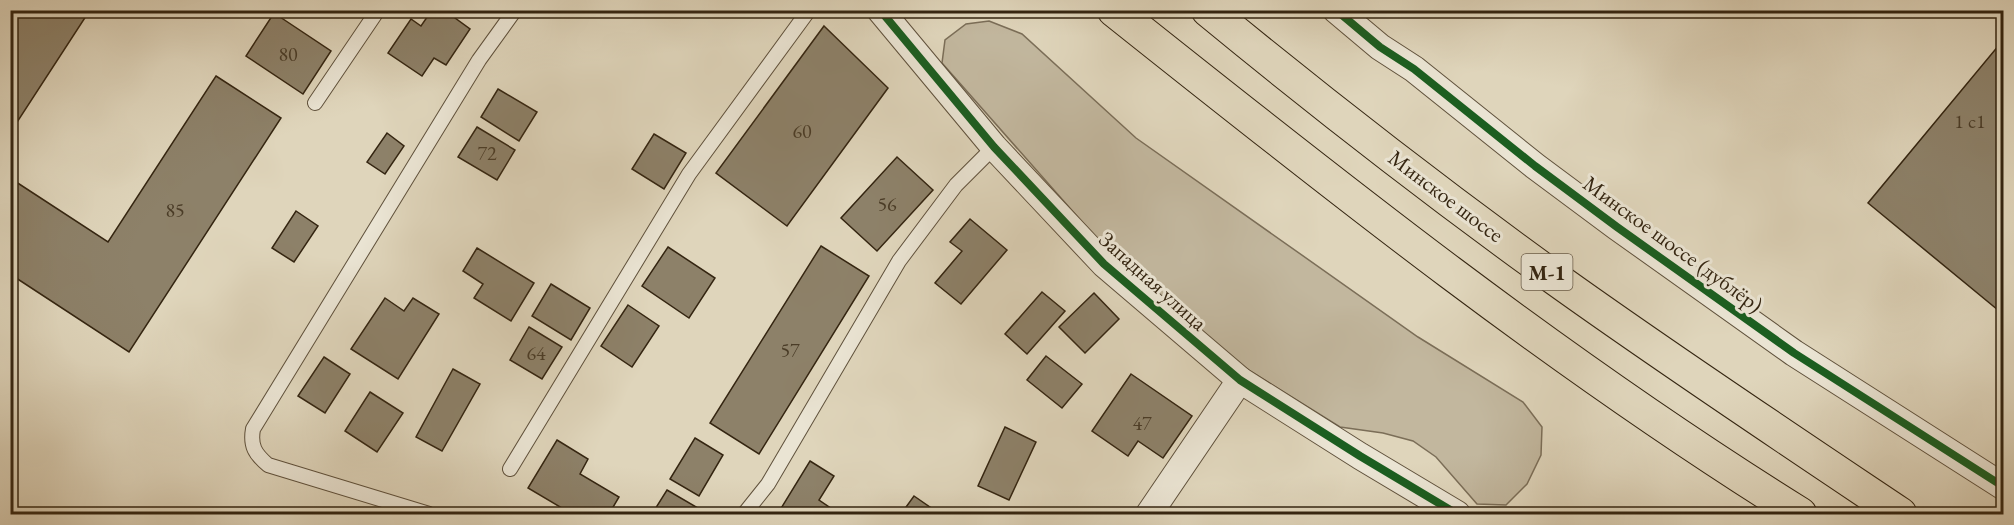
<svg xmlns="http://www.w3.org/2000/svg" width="2014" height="525" viewBox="0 0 2014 525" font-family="'EB Garamond',serif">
<rect width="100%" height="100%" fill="#dfd5bb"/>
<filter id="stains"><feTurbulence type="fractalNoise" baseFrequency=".00333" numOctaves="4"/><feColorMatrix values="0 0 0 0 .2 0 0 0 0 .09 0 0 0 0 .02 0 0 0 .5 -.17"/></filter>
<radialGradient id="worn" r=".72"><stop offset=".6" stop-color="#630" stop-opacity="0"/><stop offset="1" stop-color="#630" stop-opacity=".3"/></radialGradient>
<path fill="#c2b79e" stroke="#7b6e58" stroke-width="1.5" d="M989,21L1022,34L1136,138L1418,337L1523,402L1542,427L1541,455L1527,484L1506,505L1477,504L1436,457L1413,441L1383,433L1340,427L1242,366L1105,248L942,63L945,40L966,24Z"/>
<g fill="#8d8169" stroke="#342511" stroke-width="1.5">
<path d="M10,10H90L10,133Z"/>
<path d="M432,10H444L470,29L446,65L434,58L422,76L388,53L411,19L421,26Z"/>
<path d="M274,13L331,51L303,94L246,56Z"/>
<path d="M824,26L888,88L787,226L716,173Z"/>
<path d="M2004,39V315L1868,203Z"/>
<path d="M216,76L281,118L129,352L10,274V178L108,242Z"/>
<path d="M498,89L537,112L519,141L481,117Z"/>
<path d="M477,127L515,150L497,180L458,157Z"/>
<path d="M387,133L404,146L385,174L367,162Z"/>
<path d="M654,134L686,153L664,189L632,169Z"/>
<path d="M897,157L933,190L877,251L841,218Z"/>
<path d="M296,211L318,226L294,262L272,248Z"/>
<path d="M970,219L1007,250L961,304L935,283L962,251L950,242Z"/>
<path d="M821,246L869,276L759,454L710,423Z"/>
<path d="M668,247L715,278L689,318L642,286Z"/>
<path d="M477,248L534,283L511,321L474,298L483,284L463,271Z"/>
<path d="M551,284L590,308L571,340L532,316Z"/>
<path d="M1042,292L1065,311L1027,354L1005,334Z"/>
<path d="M1094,293L1119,319L1085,353L1059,327Z"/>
<path d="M385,298L404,311L413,298L439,314L398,379L351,349Z"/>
<path d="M628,305L659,326L632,367L601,346Z"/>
<path d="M529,327L562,347L542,379L510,360Z"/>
<path d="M1046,356L1082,384L1062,408L1027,380Z"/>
<path d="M324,357L350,374L325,413L298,396Z"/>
<path d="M453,369L480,384L442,451L416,437Z"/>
<path d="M1131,374L1192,416L1163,458L1138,441L1128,456L1092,431Z"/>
<path d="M370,392L403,413L377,452L345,431Z"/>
<path d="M1005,427L1036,442L1009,500L978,486Z"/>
<path d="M695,438L723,455L699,496L670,479Z"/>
<path d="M557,440L588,459L580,474L619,497L609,514H572L528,488Z"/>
<path d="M810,461L834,476L819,500L832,509L828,514H788L780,510Z"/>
<path d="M667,490L703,511L701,514H652Z"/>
<path d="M914,496L940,514H901Z"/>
</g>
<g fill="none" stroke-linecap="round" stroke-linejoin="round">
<defs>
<g id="service">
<path d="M315,103L378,10"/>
<path d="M510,469L689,174L809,10"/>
<path d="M429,514L268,465C255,454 250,446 253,429L479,60L515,10"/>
<path d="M744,514L768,484L899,261L956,185L994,147"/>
</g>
<g id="minor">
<path d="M880,10L994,147L1104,264L1240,380L1360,456L1457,514"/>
<path d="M1336,10L1380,47L1414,69L1535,166L1617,227L1794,353L2004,487"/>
<path d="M1149,514L1240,380"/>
</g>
<g id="trunk">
<path d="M1114,10C1336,187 1559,364 1800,514"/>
<path d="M1208,10C1321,103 1437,193 1556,279C1669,360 1785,437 1900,514"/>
</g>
</defs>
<use href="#service" stroke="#5f513c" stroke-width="16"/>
<use href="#minor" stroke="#5f513c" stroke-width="28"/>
<use href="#trunk" stroke="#342511" stroke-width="35"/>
<use href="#service" stroke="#eae4d3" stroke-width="14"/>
<use href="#minor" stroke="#eae4d3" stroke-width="26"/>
<use href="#trunk" stroke="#dfd5bb" stroke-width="33"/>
<defs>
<g id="cycleway">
<path d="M880,10L994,147L1104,264L1240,380L1360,456L1457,514"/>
<path d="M1336,10L1380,47L1414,69L1535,166L1617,227L1794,353L2004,487"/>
</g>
</defs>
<use href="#cycleway" stroke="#eae4d3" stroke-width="11"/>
<use href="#cycleway" stroke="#1b5e20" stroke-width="8"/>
</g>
<g text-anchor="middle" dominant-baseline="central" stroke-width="6" stroke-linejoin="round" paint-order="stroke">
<g font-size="20" fill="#4a3c27">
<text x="288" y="54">80</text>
<text x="1970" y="121">1 с1</text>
<text x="802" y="131">60</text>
<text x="487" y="153">72</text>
<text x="887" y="204">56</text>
<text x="175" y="210">85</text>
<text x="790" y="350">57</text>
<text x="536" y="353">64</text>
<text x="1142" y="423">47</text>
</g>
<rect fill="#eae4d3" stroke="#6b5e4b" stroke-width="1.5" x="1521.5" y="254" width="51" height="36" rx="4.5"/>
<g font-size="21" font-weight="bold" fill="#342511">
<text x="1547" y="272">М-1</text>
</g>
<g font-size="22" fill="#342511" stroke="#eae4d3">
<text transform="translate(1446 196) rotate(37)">Минское шоссе</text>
<text transform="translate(1673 244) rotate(36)">Минское шоссе (дублёр)</text>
<text transform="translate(1153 281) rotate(42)">Западная улица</text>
</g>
</g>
<rect width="2014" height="525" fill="none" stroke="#dfd5bb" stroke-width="36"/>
<rect x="12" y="12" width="1990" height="501" fill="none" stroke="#342511" stroke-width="3"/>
<rect x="18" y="18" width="1978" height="489" fill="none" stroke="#342511" stroke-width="1.5"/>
<rect width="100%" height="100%" filter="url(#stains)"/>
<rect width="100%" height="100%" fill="url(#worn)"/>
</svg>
